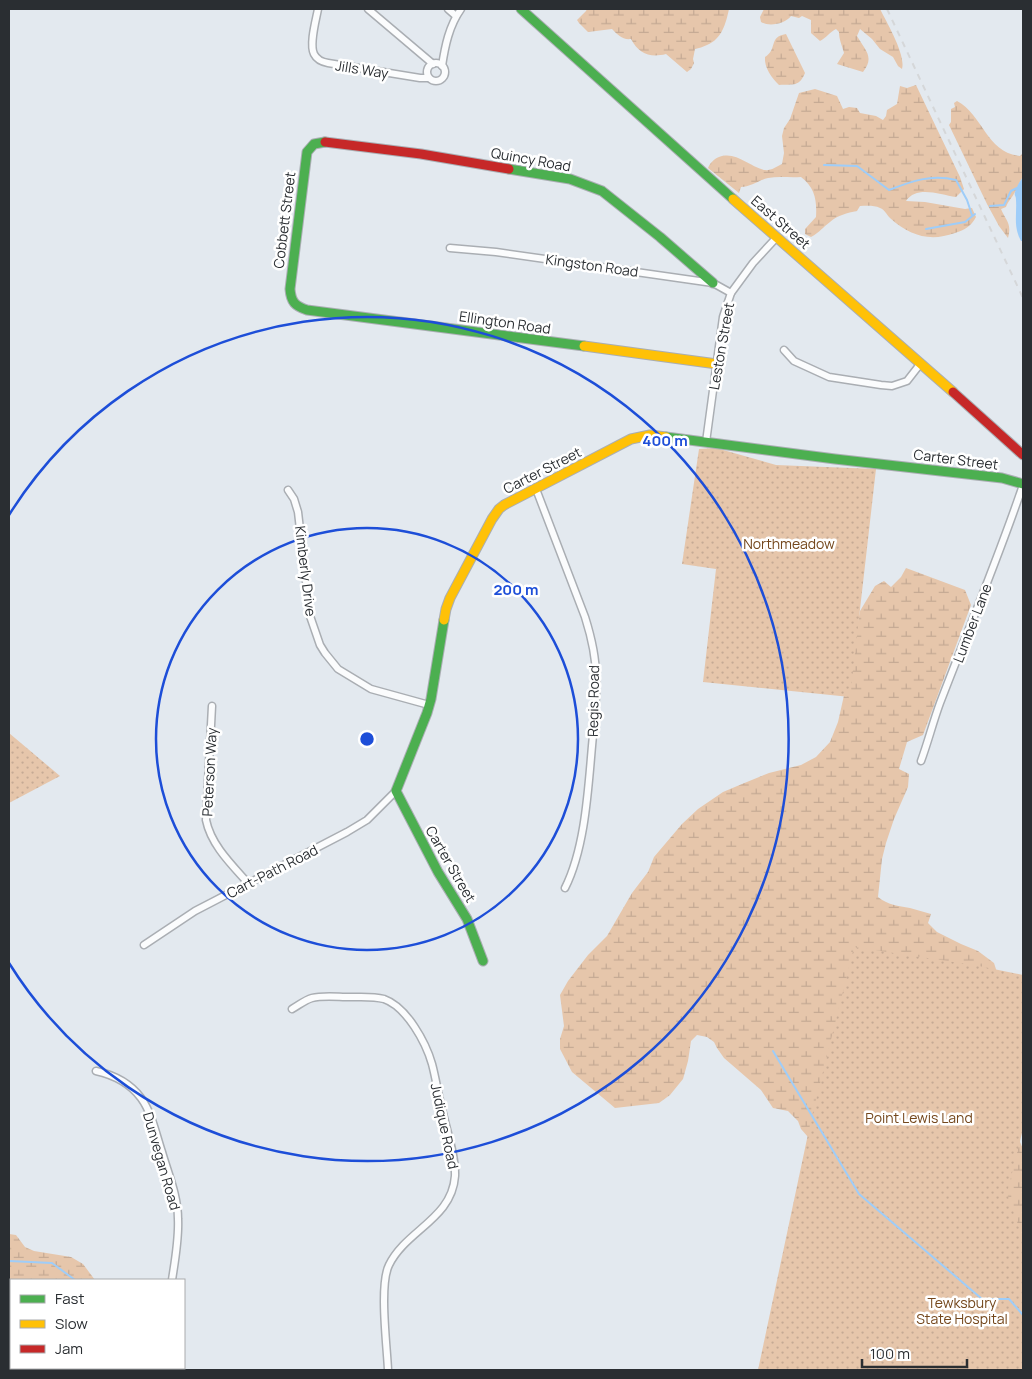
<svg xmlns="http://www.w3.org/2000/svg" width="1032" height="1379" viewBox="0 0 1032 1379" font-family="Manrope,sans-serif">
<defs>
<pattern id="wetland-marsh" width="20" height="14" patternUnits="userSpaceOnUse" patternTransform="scale(1.25)"><rect width="20" height="14" fill="#e6c6ab"/><path d="M1 5h8M5 5V1M11 12h8M15 12V8" fill="none" stroke="#c5aa94"/></pattern>
<pattern id="park-dots" width="8" height="8" patternUnits="userSpaceOnUse" patternTransform="scale(1.25)"><rect width="8" height="8" fill="#e6c6ab"/><path d="M2 2h.1M6 6h.1" fill="none" stroke="#c5aa94" stroke-width="1.8" stroke-linecap="round"/></pattern>
</defs>
<rect width="100%" height="100%" fill="#e3e9ef"/>
<g fill="url(#wetland-marsh)">
<path d="M587,9H729C726,23 722,39 707,45C703,47 699,48 695,49L693,59L694,63L691,69L687,72L666,54C650,58 639,54 631,39C622,40 618,35 612,29L588,32L579,23L577,20L586,11Z"/>
<path d="M764,9H880C887,23 906,55 902,69L898,66L893,57L880,49L872,39L860,29L857,36C865,50 875,57 863,72L837,64L844,53C842,45 839,40 839,32L836,29C830,32 826,38 820,41L811,33V20L802,16L799,18L791,16C785,24 769,27 761,22L760,17Z"/>
<path d="M786,34L805,73C799,87 794,84 779,85C772,78 764,68 765,57C778,49 768,37 786,34Z"/>
<path d="M916,85L960,177L964,189L956,197C940,195 917,185 906,201L925,202L965,209L972,208L976,217C971,226 965,230 955,233C930,242 910,236 890,218C886,214 885,210 880,208C874,205 866,206 860,206L857,211C847,213 838,215 830,222C823,227 820,232 811,237L805,234V229L816,217C817,200 815,188 801,177C790,178 779,176 768,178C759,180 750,187 741,187L739,193L708,168C710,163 714,159 719,157C736,151 748,166 764,170C771,171 776,167 782,164L784,153L782,136L784,128L790,119L799,93L815,89L837,96L843,109L849,107L857,108L860,113L876,116L883,120L886,116L887,110L897,104L900,86L907,88Z"/>
<path d="M957,101C983,115 987,153 1020,156L1023,153V177C1019,182 1018,187 1015,192C1012,198 1008,201 1006,207L1001,209C1006,221 1012,223 1008,238L999,226L987,204L949,125L951,122V109L955,107L954,103Z"/>
<path d="M906,568L965,590L971,605L923,735L907,742L899,769L909,774L908,787L894,819L886,843L882,859L878,897C888,905 898,906 910,908C917,910 924,912 931,914L928,923L937,932L961,944L978,951L994,963L1003,991L1020,1142L1023,1149V1289L822,1153L801,1129L798,1121L788,1111L773,1108L761,1090L724,1058L717,1048L714,1042L707,1037L697,1035L691,1041L688,1061L683,1079L670,1095L659,1103L615,1108L572,1072L560,1049V1039L564,1026L560,995L568,981L588,955L607,936L632,893L648,872L654,857L682,824L698,809L723,792L742,784L769,773L801,765L816,757L830,742L838,722L845,691L860,611L875,586L884,581L891,587L901,577Z"/>
<path d="M9,1234L16,1235L25,1247L34,1251L71,1257L83,1264L95,1280L9,1281Z"/>
</g>
<g fill="url(#park-dots)">
<path d="M716,448L776,465L876,469L850,697L703,682L716,569L682,564L699,449Z"/>
<path d="M9,733L60,776L9,803Z"/>
<path d="M854,947L974,965L1023,975V1129L1007,1193L1023,1239V1370H758L811,1120Z"/>
</g>
<path fill="#9ecdf9" d="M1023,177V241H1021C1013,226 1017,215 1016,200C1016,195 1014,196 1015,192C1017,186 1020,181 1023,177Z"/>
<g fill="none" stroke-linecap="round" stroke-linejoin="round">
<g stroke="#9ecdf9" stroke-width="2">
<path d="M824,165L857,166L889,190C912,181 931,174 956,180L967,200L972,215"/>
<path d="M990,206L1004,205L1011,191L1017,188"/>
<path d="M926,229L965,222L975,214"/>
<path d="M773,1051L859,1194L982,1299H1009L1023,1315"/>
<path d="M9,1261L52,1263L75,1280"/>
<path d="M96,1370V1369"/>
</g>
<defs>
<g id="street">
<path d="M318,9C316,20 309,44 314,54C317,60 322,62 328,63L420,78H429"/>
<path d="M368,9L433,64"/>
<path d="M448,9L456,16"/>
<circle cx="436" cy="72" r="9"/>
<path d="M442,66C445,46 449,26 461,9"/>
<path d="M450,248L496,252L713,283L731,293"/>
<path d="M784,350L794,361L829,377L881,385L892,386L907,381L921,363"/>
<path d="M706,442L723,317L731,293L753,263L777,237"/>
<path d="M536,489L585,617C591,636 596,657 596,677C597,700 594,723 592,746C588,791 585,848 565,888"/>
<path d="M288,490L294,499L298,512L310,616L320,645L325,653L338,669L371,689L429,705"/>
<path d="M212,706L206,820C211,845 232,865 248,883"/>
<path d="M921,761C928,742 933,722 940,703C968,630 998,559 1023,485"/>
<path d="M144,945L195,911L347,832L367,820L396,791"/>
<path d="M292,1009C299,1005 305,1000 312,998C323,995 338,997 350,997C361,997 373,996 384,999C407,1007 426,1043 432,1064C436,1079 438,1094 442,1109C446,1128 456,1157 455,1176C452,1219 406,1230 389,1265C379,1285 387,1346 388,1370"/>
<path d="M96,1071C114,1075 130,1083 141,1098C152,1113 156,1134 162,1152C168,1173 178,1196 178,1219C179,1239 175,1260 172,1280"/>
</g>
<g id="fast">
<path d="M521,9L733,199"/>
<path d="M325,142L314,144L307,152L290,289C291,302 295,306 307,310L584,346"/>
<path d="M509,169L570,179L602,191L660,237L713,283"/>
<path d="M666,437L835,459L1002,478L1023,484"/>
<path d="M444,620L431,699L427,713L396,791L438,872L467,919L483,961"/>
</g>
<g id="slow">
<path d="M733,199L953,392"/>
<path d="M584,346L717,364"/>
<path d="M444,620L446,609L450,598L492,519L499,509L504,505L631,439L650,435L666,437"/>
<path d="M9,1357H11"/>
<path d="M169,1368L176,1370"/>
</g>
<g id="jam">
<path d="M325,142L421,154L509,169"/>
<path d="M953,392L1023,455"/>
</g>
</defs>
<use href="#street" stroke="#aaaeb3" stroke-width="9"/>
<use href="#fast" stroke="#aaaeb3" stroke-width="11"/>
<use href="#slow" stroke="#aaaeb3" stroke-width="11"/>
<use href="#jam" stroke="#aaaeb3" stroke-width="11"/>
<use href="#street" stroke="#fbfcfd" stroke-width="6"/>
<use href="#fast" stroke="#4caf50" stroke-width="9"/>
<use href="#slow" stroke="#ffc107" stroke-width="9"/>
<use href="#jam" stroke="#c62828" stroke-width="9"/>
<path stroke="#d5d7d9" stroke-width="2" stroke-dasharray="6 6" stroke-linecap="butt" d="M887,9L1023,298"/>
</g>
<g fill="none" stroke="#1d4ed8" stroke-width="2.5">
<circle cx="367" cy="739" r="211"/>
<path d="M9 515A422 422 0 1 1 9 963"/>
</g>
<g text-anchor="middle" dominant-baseline="central" stroke-width="5" stroke-linejoin="round" paint-order="stroke">
<g font-size="14" fill="#2a2e32" stroke="#fff">
<text transform="translate(362 69) rotate(9)">Jills Way</text>
<text transform="translate(531 159) rotate(10)">Quincy Road</text>
<text transform="translate(284 220) rotate(-83)">Cobbett Street</text>
<text transform="translate(781 222) rotate(41)">East Street</text>
<text transform="translate(592 265) rotate(8)">Kingston Road</text>
<text transform="translate(505 322) rotate(8)">Ellington Road</text>
<text transform="translate(721 346) rotate(-80)">Leston Street</text>
<text transform="translate(956 459) rotate(7)">Carter Street</text>
<text transform="translate(542 470) rotate(-27)">Carter Street</text>
<text transform="translate(306 571) rotate(83)">Kimberly Drive</text>
<text transform="translate(972 623) rotate(-69)">Lumber Lane</text>
<text transform="translate(593 701) rotate(-89)">Regis Road</text>
<text transform="translate(209 772) rotate(-87)">Peterson Way</text>
<text transform="translate(451 864) rotate(60)">Carter Street</text>
<text transform="translate(272 871) rotate(-27)">Cart-Path Road</text>
<text transform="translate(445 1126) rotate(78)">Judique Road</text>
<text transform="translate(162 1161) rotate(74)">Dunvegan Road</text>
</g>
<g font-size="14" fill="#74471c" stroke="#fff">
<text x="789" y="543">Northmeadow</text>
<text x="919" y="1117">Point Lewis Land</text>
<text x="962" y="1302">Tewksbury<tspan x="962" dy="16">State Hospital</tspan></text>
</g>
</g>
<circle cx="367" cy="739" r="8" fill="#1d4ed8" stroke="#fff" stroke-width="2.5"/>
<g font-size="15" text-anchor="middle" font-weight="bold" fill="#1d4ed8" stroke="#fff" stroke-width="5" stroke-linejoin="round" paint-order="stroke">
<text x="665" y="446">400 m</text>
<text x="516" y="595">200 m</text>
</g>
<rect width="1032" height="1379" fill="none" stroke="#2a2e32" stroke-width="20"/>
<rect x="10" y="1279" width="175" height="90" fill="#ffffff" stroke="#aaabad"/>
<rect x="20" y="1295" width="25" height="8" fill="#4caf50" stroke="#aaabad"/>
<text x="55" y="1304" font-size="15" fill="#2a2e32">Fast</text>
<rect x="20" y="1320" width="25" height="8" fill="#ffc107" stroke="#aaabad"/>
<text x="55" y="1329" font-size="15" fill="#2a2e32">Slow</text>
<rect x="20" y="1345" width="25" height="8" fill="#c62828" stroke="#aaabad"/>
<text x="55" y="1354" font-size="15" fill="#2a2e32">Jam</text>
<path d="M862 1359v8h105v-8" fill="none" stroke="#2a2e32" stroke-width="2.5"/>
<text x="870" y="1359" font-size="15" fill="#2a2e32" stroke="#ffffff" stroke-width="4" paint-order="stroke">100 m</text>
</svg>
